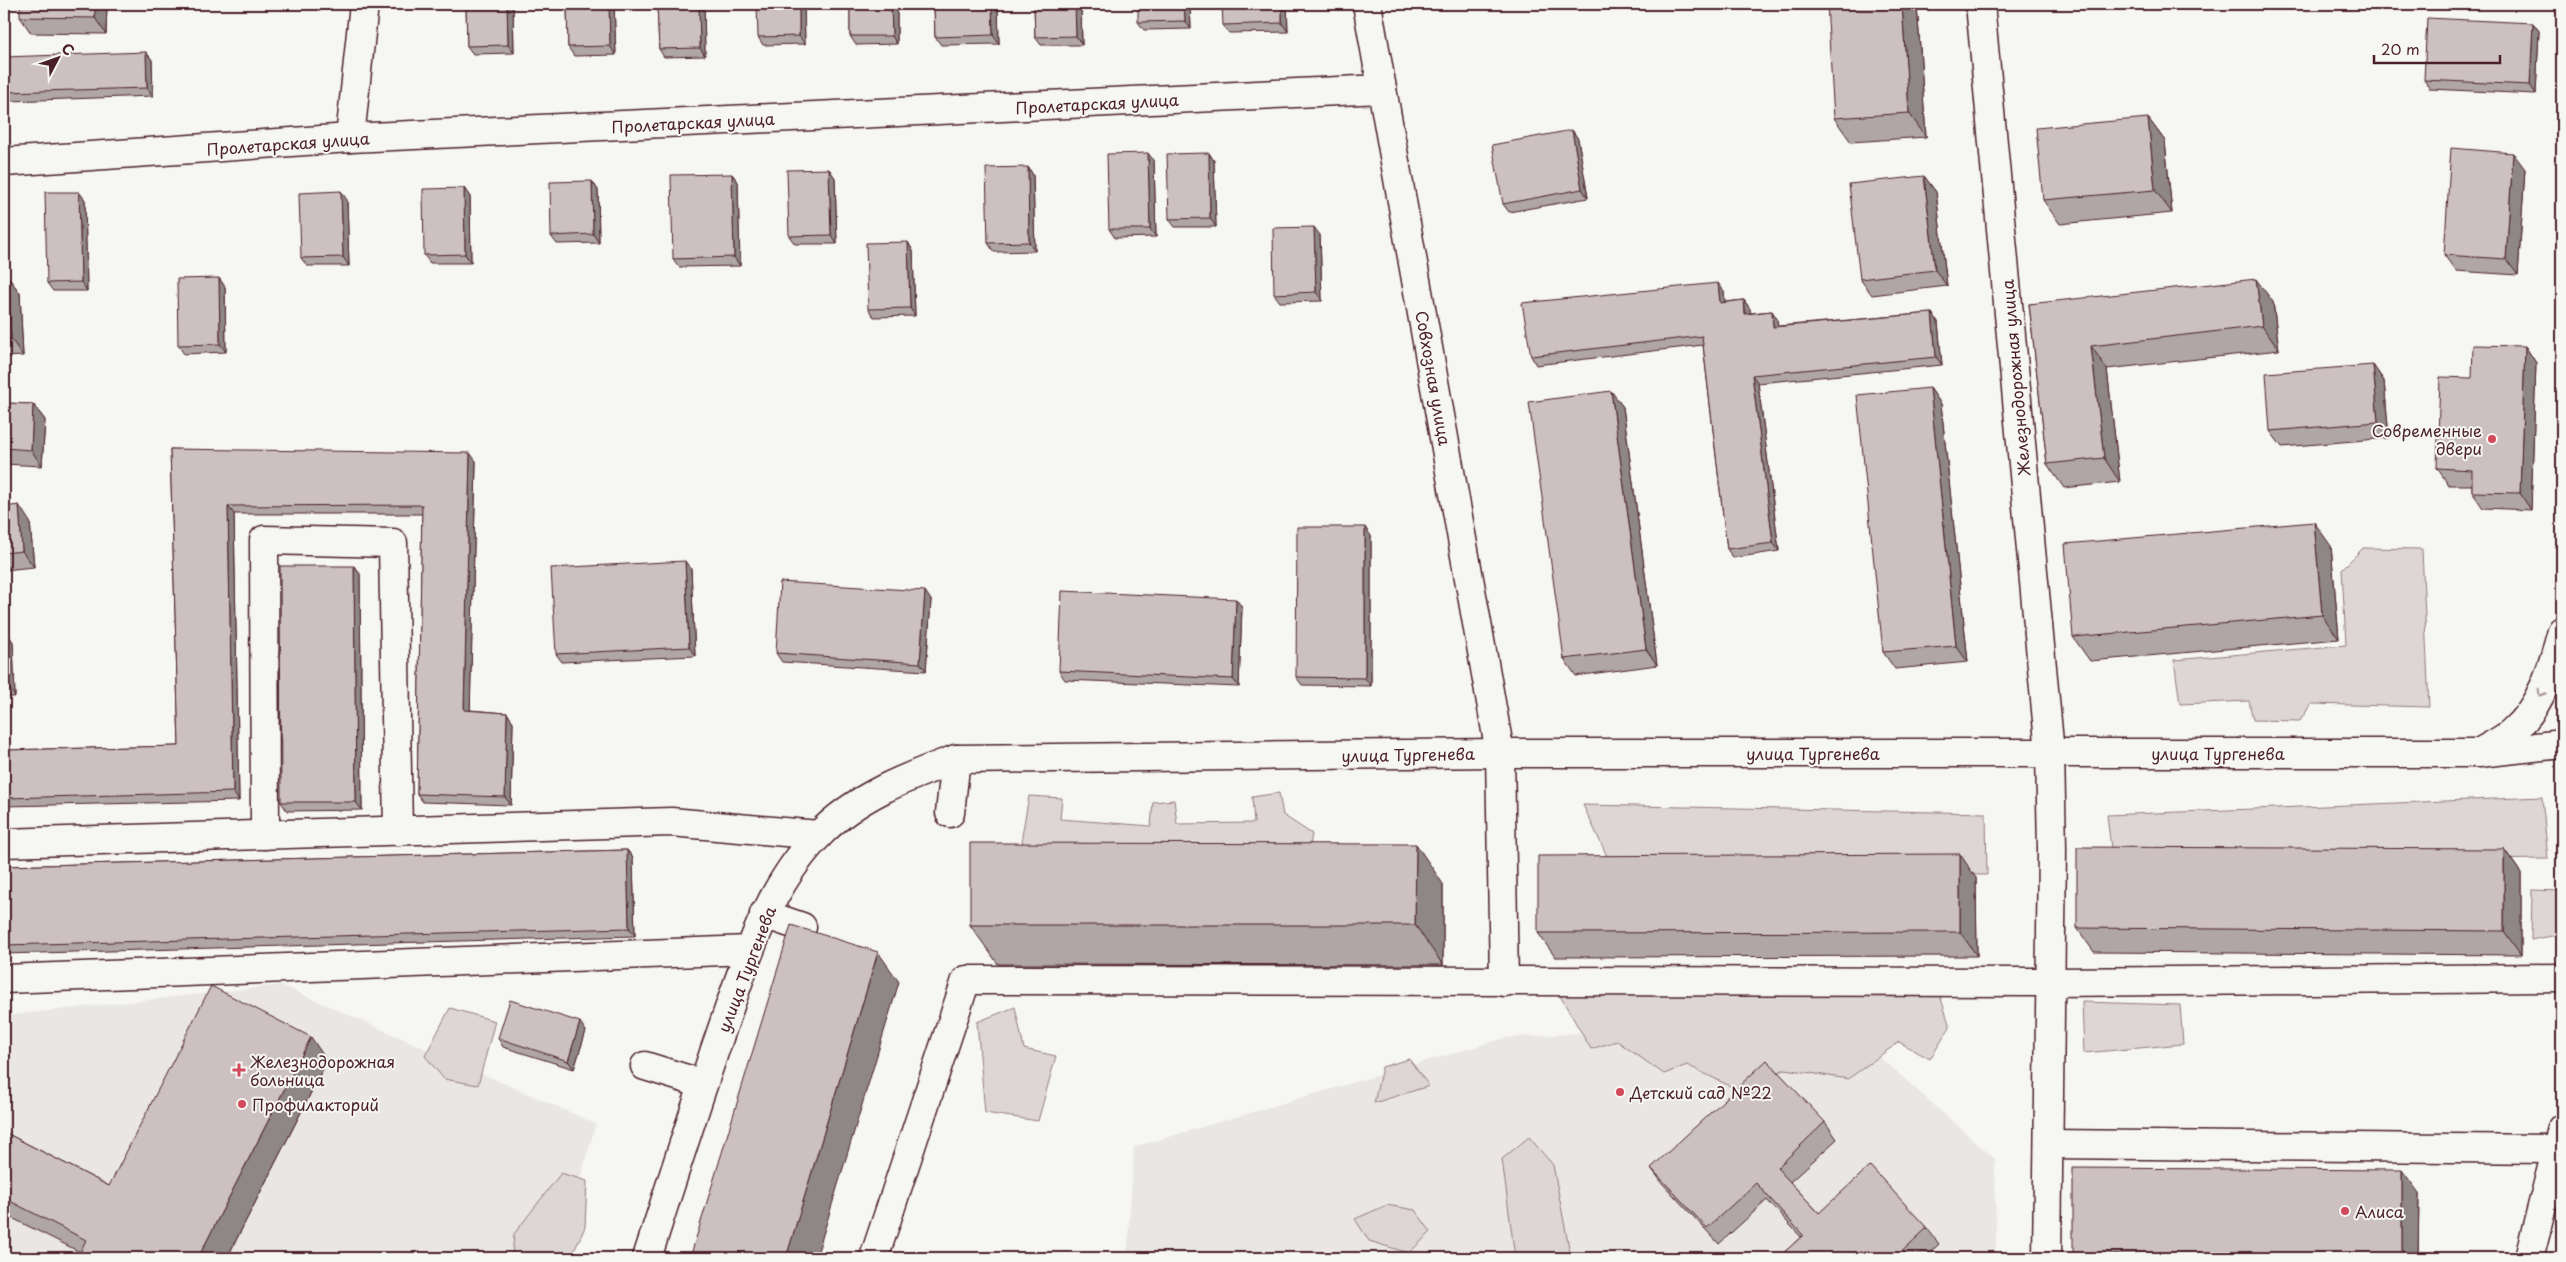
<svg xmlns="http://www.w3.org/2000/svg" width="2566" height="1262" viewBox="0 0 2566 1262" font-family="'Playpen Sans',sans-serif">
<rect width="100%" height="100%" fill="#f6f6f2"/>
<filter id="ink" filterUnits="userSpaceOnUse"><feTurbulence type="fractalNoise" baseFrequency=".02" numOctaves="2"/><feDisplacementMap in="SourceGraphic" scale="10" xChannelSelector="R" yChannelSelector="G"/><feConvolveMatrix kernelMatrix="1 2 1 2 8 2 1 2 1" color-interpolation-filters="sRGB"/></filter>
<g filter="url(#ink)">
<g fill="#e9e6e3">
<path d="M281,985L596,1124L556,1258H4V1016Z"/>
<path d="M1833,1016L1995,1159L1996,1258H1127L1134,1147L1505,1038Z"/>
</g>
<g fill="#ddd6d5" stroke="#947a80">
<path d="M2363,548L2422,549L2429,707L2311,704L2300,721L2253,720L2249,701L2180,704L2174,660L2346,645L2342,569Z"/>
<path d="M1279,793L1283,815L1312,834L1306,869L1025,874L1022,836L1029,796L1062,798L1060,819L1151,826L1153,802L1174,800L1177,824L1254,823L1252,797Z"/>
<path d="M2542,797L2548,859L2113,865L2107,815Z"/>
<path d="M1583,805L1986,813L1987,875L1614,871Z"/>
<path d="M2532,890L2562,891V934L2531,940Z"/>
<path d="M1556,989L1939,992L1950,1027L1930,1059L1899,1042L1848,1079L1785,1069L1740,1091L1687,1065L1664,1074L1617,1041L1591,1049Z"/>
<path d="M2082,1002L2180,1005L2183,1044L2084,1053Z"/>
<path d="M1015,1007L1024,1049L1056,1056L1038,1121L985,1113L977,1022Z"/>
<path d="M450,1008L495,1021L478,1085L444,1079L425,1056Z"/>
<path d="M1409,1059L1429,1086L1374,1103L1382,1067Z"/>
<path d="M1529,1137L1553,1165L1571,1258H1515L1502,1159Z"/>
<path d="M561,1173L587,1181L585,1227L571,1258H512L514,1234Z"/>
<path d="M1387,1205L1415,1210L1431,1232L1409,1253L1369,1241L1355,1219Z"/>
</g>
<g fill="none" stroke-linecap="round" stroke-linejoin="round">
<defs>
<g id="minor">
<path d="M1367,4L1500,753L1504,982"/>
<path d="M1980,4L2050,753L2052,849L2047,1258"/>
<path d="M350,138L364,4"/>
<path d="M4,162L350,138L1382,89"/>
<path d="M2482,751C2492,745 2503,740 2512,732C2542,706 2552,668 2562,631"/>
<path d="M950,813L956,759"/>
<path d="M265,835L264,540L393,543L398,831"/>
<path d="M4,843L671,822L819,835"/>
<path d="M764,914L802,927"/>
<path d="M4,979L749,950"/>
<path d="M645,1066L703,1084"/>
<path d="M2050,1144L2557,1149"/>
<path d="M647,1258C671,1183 695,1107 721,1032C745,963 766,889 819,835C856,796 907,777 956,759L1500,753H2479L2562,744"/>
<path d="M874,1258L966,980L2050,982L2562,978"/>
</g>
<path id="major" d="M2529,1258L2562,1128"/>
</defs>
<use href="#minor" stroke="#4a1f2b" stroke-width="31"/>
<use href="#major" stroke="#4a1f2b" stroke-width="31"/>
<use href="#minor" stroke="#f6f6f2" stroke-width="28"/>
<use href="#major" stroke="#f6f6f2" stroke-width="28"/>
</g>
<g fill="#afa6a5" stroke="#4a1f2b">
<path d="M107,4L106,34L31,33L20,17Z"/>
<path d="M466,4H513L514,53L473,54L467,46Z"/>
<path d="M567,4H614L616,55L574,56L568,47Z"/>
<path d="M657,4H704L705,56L664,57L659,49Z"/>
<path d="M804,4L805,44L763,45L758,37Z"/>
<path d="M850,4H897V44L856,45L850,36Z"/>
<path d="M934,4H998L999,44L941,45L935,37Z"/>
<path d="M1034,4H1081L1082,45H1041L1035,37Z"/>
<path d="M1190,4L1191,29L1144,30L1138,22Z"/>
<path d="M1287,4L1288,32L1229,33L1223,25Z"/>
<path d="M1917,4L1926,137L1851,142L1834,118Z"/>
<path d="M2533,23L2539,31L2536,94L2430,89L2424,80Z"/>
<path d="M146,52L152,60L153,96L10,101L4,92Z"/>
<path d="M2148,118L2165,141L2172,213L2060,224L2043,200Z"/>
<path d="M1572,130L1578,139L1588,198L1509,212L1503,204Z"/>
<path d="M1209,153L1214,161L1216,227H1175L1169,219Z"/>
<path d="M1154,161L1156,237L1115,238L1109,229Z"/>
<path d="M1028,167L1033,175L1035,251L994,252L988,243Z"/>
<path d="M829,169L835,178L837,244H795L789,236Z"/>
<path d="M2525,169L2518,275L2456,271L2444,255Z"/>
<path d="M732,174L738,182L740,266L679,267L673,259Z"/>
<path d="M1924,176L1936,192L1947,286L1872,295L1860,279Z"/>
<path d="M592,181L598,190L599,243L557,244L551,236Z"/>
<path d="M464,188L470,197L471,263H430L424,255Z"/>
<path d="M79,192L85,200L87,291H53L47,283Z"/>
<path d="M347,200L349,266H307L301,258Z"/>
<path d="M1320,235L1322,301L1280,302L1274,294Z"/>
<path d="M908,242L913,251L915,316L874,317L868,309Z"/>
<path d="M4,277H8L20,293L23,356L4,357Z"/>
<path d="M219,278L225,287L226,352L184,354L178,345Z"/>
<path d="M1724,291L1725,302L1744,300L1750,309V313L1772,311L1777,319L1778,326L1932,313L1938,322L1942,365L1758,383L1779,551L1733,558L1727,549L1703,345L1536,365L1531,356Z"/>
<path d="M2273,302L2279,350L2107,369L2120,482L2064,488L2047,464L2029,304Z"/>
<path d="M2525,346L2536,363L2531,510L2483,508L2472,492V485H2449L2437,468L2472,378Z"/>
<path d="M2373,365L2384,381L2389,438L2282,447L2270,431Z"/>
<path d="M1930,388L1941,404L1968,662L1895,669L1883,652Z"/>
<path d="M1611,391L1623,407L1657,665L1576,676L1564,659Z"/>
<path d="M4,403L33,404L45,420L42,466L4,464Z"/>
<path d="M170,449L476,461L470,710L507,713L513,722L511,805L423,802L417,794L422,514H234L239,801L4,806V750L179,746Z"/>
<path d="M4,507L30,522L34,567L4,570Z"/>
<path d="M1371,536V686L1302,685L1296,677Z"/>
<path d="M2331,546L2339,639L2090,661L2073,637Z"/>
<path d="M354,566L360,574L362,810L287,811L281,802Z"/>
<path d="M691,569L695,656L562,662L556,654Z"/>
<path d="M931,600L926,671L782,662L776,653Z"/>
<path d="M1242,607L1239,687L1065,680L1059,671Z"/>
<path d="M4,628L13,642L15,697H4Z"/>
<path d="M2504,849L2521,873V955L2094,952L2077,928Z"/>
<path d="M627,850L633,858L635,936L4,954V866Z"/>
<path d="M1976,878L1977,956L1555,957L1538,933Z"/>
<path d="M1443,884V965L998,964L970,925Z"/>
<path d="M586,1031L574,1069L503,1047L498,1038Z"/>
<path d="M327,1061L227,1258H77L80,1252L4,1214V1132L109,1186Z"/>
<path d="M1825,1122L1837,1139L1790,1182L1819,1213L1927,1228L1939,1244L1924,1258H1778L1801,1237L1767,1200L1719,1244L1663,1184L1651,1168Z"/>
<path d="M2419,1193L2418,1258H2076L2073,1254Z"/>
</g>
<g fill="#8f8786" stroke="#4a1f2b">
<path d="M95,4H107L106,34L95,18Z"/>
<path d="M507,4H513L514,53L508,45Z"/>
<path d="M609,4H614L616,55L610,46Z"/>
<path d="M699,4H704L705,56L700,48Z"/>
<path d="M799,4H804L805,44L799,36Z"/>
<path d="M891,4H897V44L892,36Z"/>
<path d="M992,4H998L999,44L993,35Z"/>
<path d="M1075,4H1081L1082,45L1076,36Z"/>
<path d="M1184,4H1190L1191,29L1185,21Z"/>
<path d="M1282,4H1287L1288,32L1282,23Z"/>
<path d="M1902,4H1917L1926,137L1909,113Z"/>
<path d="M2533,23L2539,31L2536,94L2530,85Z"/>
<path d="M146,52L152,60L153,96L147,88Z"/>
<path d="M2148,118L2165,141L2172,213L2155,190Z"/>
<path d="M1572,130L1578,139L1588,198L1582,189Z"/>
<path d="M1148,153L1154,161L1156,237L1150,229Z"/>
<path d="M1209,153L1214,161L1216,227L1210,218Z"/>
<path d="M2513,153L2525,169L2518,275L2506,259Z"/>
<path d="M1028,167L1033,175L1035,251L1029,242Z"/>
<path d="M829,169L835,178L837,244L831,235Z"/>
<path d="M732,174L738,182L740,266L734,257Z"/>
<path d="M1924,176L1936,192L1947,286L1935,270Z"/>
<path d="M592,181L598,190L599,243L593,234Z"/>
<path d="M464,188L470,197L471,263L465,254Z"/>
<path d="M341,191L347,200L349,266L343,257Z"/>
<path d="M79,192L85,200L87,291L81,282Z"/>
<path d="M1314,227L1320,235L1322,301L1316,292Z"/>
<path d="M908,242L913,251L915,316L910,308Z"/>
<path d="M8,277L20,293L23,356L11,339Z"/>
<path d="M219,278L225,287L226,352L220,344Z"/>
<path d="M2256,279L2273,302L2279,350L2262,326Z"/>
<path d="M1718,283L1724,291L1726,311L1720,303Z"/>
<path d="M1744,300L1750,309L1751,322L1745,314Z"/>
<path d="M1772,311L1777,319L1779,335L1773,327Z"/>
<path d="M1932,313L1938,322L1942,365L1936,357Z"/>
<path d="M2091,346L2107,369L2120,482L2104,458Z"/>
<path d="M2525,346L2536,363L2531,510L2520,493Z"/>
<path d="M2373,365L2384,381L2389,438L2378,422Z"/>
<path d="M1752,375L1758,383L1779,551L1773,543Z"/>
<path d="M1930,388L1941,404L1968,662L1956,646Z"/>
<path d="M1611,391L1623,407L1657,665L1646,649Z"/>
<path d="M33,404L45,420L42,466L31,450Z"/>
<path d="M470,453L476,461L470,718L464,710Z"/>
<path d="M19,505L30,522L34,567L22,551Z"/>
<path d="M228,506L234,514L239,801L233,792Z"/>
<path d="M2314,522L2331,546L2339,639L2322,615Z"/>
<path d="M1365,527L1371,536V686L1365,678Z"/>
<path d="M685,561L691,569L695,656L689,647Z"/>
<path d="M354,566L360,574L362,810L356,802Z"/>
<path d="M925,591L931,600L926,671L920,663Z"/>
<path d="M1236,599L1242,607L1239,687L1233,679Z"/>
<path d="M4,628L13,642L15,697L4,680Z"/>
<path d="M507,713L513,722L511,805L505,797Z"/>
<path d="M1416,844L1443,884V965L1415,925Z"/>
<path d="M2504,849L2521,873V955L2504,931Z"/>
<path d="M627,850L633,858L635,936L629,928Z"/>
<path d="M1960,854L1976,878L1977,956L1960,932Z"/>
<path d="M878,952L899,982L816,1258H786Z"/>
<path d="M580,1022L586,1031L574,1069L568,1061Z"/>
<path d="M311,1037L327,1061L227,1258H198Z"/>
<path d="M2402,1170L2419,1193L2418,1258H2403L2402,1256Z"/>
</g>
<g fill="#ccc1c0" stroke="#4a1f2b">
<path d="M20,4H95V18L20,17Z"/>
<path d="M466,4H507L508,45L467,46Z"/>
<path d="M567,4H609L610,46L568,47Z"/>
<path d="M657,4H699L700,48L659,49Z"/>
<path d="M757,4H799V36L758,37Z"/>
<path d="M850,4H891L892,36H850Z"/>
<path d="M934,4H992L993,35L935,37Z"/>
<path d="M1034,4H1075L1076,36L1035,37Z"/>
<path d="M1138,4H1184L1185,21L1138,22Z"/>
<path d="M1222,4H1282V23L1223,25Z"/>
<path d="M1827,4H1902L1909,113L1834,118Z"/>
<path d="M2427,18L2533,23L2530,85L2424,80Z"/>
<path d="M146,52L147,88L4,92V57Z"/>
<path d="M2148,118L2155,190L2043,200L2036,128Z"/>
<path d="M1572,130L1582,189L1503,204L1492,145Z"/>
<path d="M2451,148L2513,153L2506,259L2444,255Z"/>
<path d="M1148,153L1150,229H1109L1107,154Z"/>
<path d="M1209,153L1210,218L1169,219L1167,154Z"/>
<path d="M1028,167L1029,242L988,243L986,168Z"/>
<path d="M829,169L831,235L789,236L787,170Z"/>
<path d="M732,174L734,257L673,259L671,175Z"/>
<path d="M1924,176L1935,270L1860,279L1849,184Z"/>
<path d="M592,181L593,234L551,236L550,182Z"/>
<path d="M464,188L465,254L424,255L423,189Z"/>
<path d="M341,191L343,257L301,258L299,193Z"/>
<path d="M45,192H79L81,282L47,283Z"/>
<path d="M1314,227L1316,292L1274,294L1273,228Z"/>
<path d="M908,242L910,308L868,309L866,243Z"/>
<path d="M4,277H8L11,339L4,340Z"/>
<path d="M219,278L220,344L178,345L177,279Z"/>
<path d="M2256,279L2262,326L2091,346L2104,458L2047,464L2029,304Z"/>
<path d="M1718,283L1720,303L1744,300L1745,314L1772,311L1773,327L1932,313L1936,357L1752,375L1773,543L1727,549L1702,336L1531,356L1522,303Z"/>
<path d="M2473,345L2525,346L2520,493L2472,492V470L2437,468L2440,377L2472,378Z"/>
<path d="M2373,365L2378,422L2270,431L2266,373Z"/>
<path d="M1930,388L1956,646L1883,652L1857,395Z"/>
<path d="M1611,391L1646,649L1564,659L1529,402Z"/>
<path d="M4,403L33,404L31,450L4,448Z"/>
<path d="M170,449L470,453L464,710L507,713L505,797L417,794L422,505L228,506L233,792L4,798V750L179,746Z"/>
<path d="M19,505L22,551L4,553V507Z"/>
<path d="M2314,522L2322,615L2073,637L2065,544Z"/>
<path d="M1297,527H1365V678L1296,677Z"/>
<path d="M685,561L689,647L556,654L551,568Z"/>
<path d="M280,566H354L356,802H281Z"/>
<path d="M780,582L925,591L920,663L776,653Z"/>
<path d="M1062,591L1236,599L1233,679L1059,671Z"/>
<path d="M970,843L1416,844L1415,925H970Z"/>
<path d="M2077,847L2504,849V931L2077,928Z"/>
<path d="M627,850L629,928L4,945V866Z"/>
<path d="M1960,854V932L1538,933V856Z"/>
<path d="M791,925L878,952L786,1258H690Z"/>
<path d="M211,986L311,1037L198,1258H77L86,1240L4,1198V1132L109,1186Z"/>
<path d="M510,1000L580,1022L568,1061L498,1038Z"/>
<path d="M1767,1060L1825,1122L1777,1168L1819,1213L1870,1166L1927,1228L1895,1258H1778L1803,1235L1756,1183L1707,1228L1651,1168Z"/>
<path d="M2073,1168L2402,1170V1256L2073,1254Z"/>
</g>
<defs><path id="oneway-chevron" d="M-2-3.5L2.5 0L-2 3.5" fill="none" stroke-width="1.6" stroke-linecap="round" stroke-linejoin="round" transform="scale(1.25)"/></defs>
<use stroke="#a99598" href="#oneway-chevron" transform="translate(2541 693) rotate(122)"/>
</g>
<g fill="#d1495b" stroke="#f6f6f2" stroke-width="2">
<circle cx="2492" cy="439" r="5"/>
<path d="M236.5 1062.5h5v5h5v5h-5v5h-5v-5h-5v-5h5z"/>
<circle cx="1620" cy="1092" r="5"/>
<circle cx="242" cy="1104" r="5"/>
<circle cx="2345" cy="1211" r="5"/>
</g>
<g text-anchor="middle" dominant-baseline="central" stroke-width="4" stroke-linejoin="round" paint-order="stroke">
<g font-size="16" fill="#4a1f2b" stroke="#f6f6f2">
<text transform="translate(1097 103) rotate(-3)">Пролетарская улица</text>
<text transform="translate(693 122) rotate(-3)">Пролетарская улица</text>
<text transform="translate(288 143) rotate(-4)">Пролетарская улица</text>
<text transform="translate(1434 378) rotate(80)">Совхозная улица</text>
<text transform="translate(2015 378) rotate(-95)">Железнодорожная улица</text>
<text x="1813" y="753">улица Тургенева</text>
<text x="2218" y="753">улица Тургенева</text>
<text transform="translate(1408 754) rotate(-1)">улица Тургенева</text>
<text transform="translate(746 969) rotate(-69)">улица Тургенева</text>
</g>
<g font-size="16" fill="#4a1f2b" stroke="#f6f6f2" text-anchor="start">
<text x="2482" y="430" text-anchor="end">Современные<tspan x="2482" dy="18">двери</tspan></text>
<text x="250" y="1061">Железнодорожная<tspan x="250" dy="18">больница</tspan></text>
<text x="1630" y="1092">Детский сад №22</text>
<text x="252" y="1104">Профилакторий</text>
<text x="2355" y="1211">Алиса</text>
</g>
</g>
<rect width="2566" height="1262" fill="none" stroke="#f6f6f2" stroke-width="20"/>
<rect x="10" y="10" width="2546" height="1242" fill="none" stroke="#4a1f2b" stroke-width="2" filter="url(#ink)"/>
<g transform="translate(58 58) rotate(49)" stroke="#f6f6f2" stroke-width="4" paint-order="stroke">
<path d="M0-4L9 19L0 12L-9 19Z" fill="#4a1f2b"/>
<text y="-8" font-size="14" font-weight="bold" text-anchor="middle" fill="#4a1f2b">С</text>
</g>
<path d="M2374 55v8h126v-8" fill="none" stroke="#4a1f2b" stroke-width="2.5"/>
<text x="2381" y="55" font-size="15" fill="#4a1f2b" stroke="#f6f6f2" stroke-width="4" paint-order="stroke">20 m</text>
</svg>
